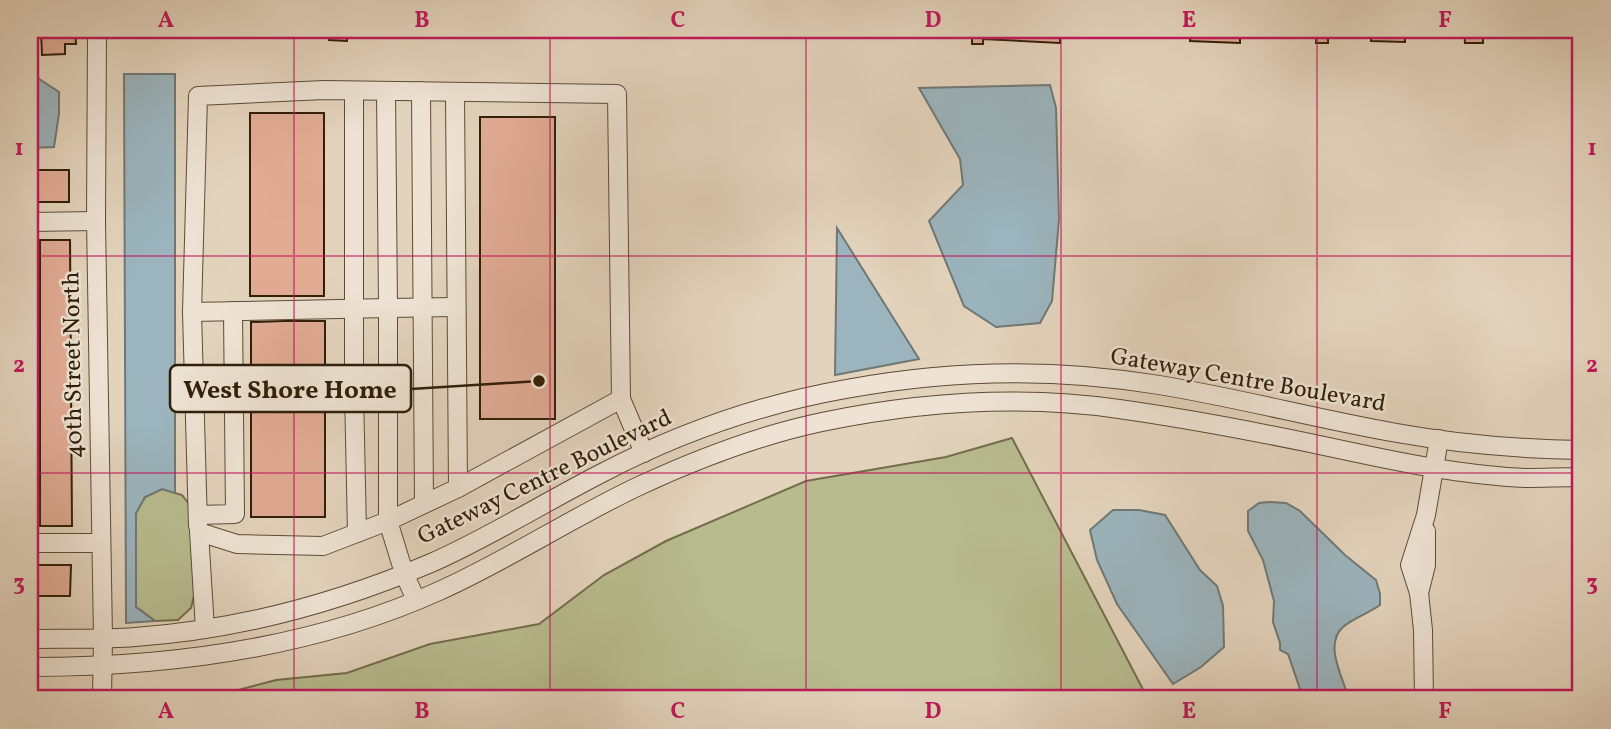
<svg xmlns="http://www.w3.org/2000/svg" width="1611" height="729" viewBox="0 0 1611 729" font-family="Vollkorn,serif">
<rect width="100%" height="100%" fill="#e3d3bc"/>
<filter id="stains"><feTurbulence type="fractalNoise" baseFrequency=".00286" numOctaves="4"/><feColorMatrix values="0 0 0 0 .2 0 0 0 0 .09 0 0 0 0 .02 0 0 0 .5 -.17"/></filter>
<radialGradient id="worn" r=".72"><stop offset=".6" stop-color="#630" stop-opacity="0"/><stop offset="1" stop-color="#630" stop-opacity=".3"/></radialGradient>
<g fill="#b7bb8e" stroke="#746d4b" stroke-width="2">
<path d="M1012,438L1148,699H219V695L276,680L347,673L430,644L539,624L604,575L666,541L806,481L946,457Z"/>
<path d="M162,489L182,495L193,509L194,596L191,608L178,620L155,621L136,607V513L145,497Z"/>
</g>
<g fill="#9bb4bd" stroke="#707875" stroke-width="2">
<path d="M30,73L59,92V114L54,147L30,148Z"/>
<path d="M124,74H175V493L162,489L145,497L136,513V607L155,621L126,623Z"/>
<path d="M1050,85L1056,108L1059,219L1052,301L1040,323L996,327L964,306L929,221L963,185L960,159L919,88Z"/>
<path d="M837,228L919,359L835,375Z"/>
<path d="M1269,502L1286,503L1300,511L1345,555L1376,580L1380,594V605C1369,613 1354,618 1343,627C1323,645 1344,680 1349,699H1308L1300,689L1288,654L1280,650V643L1273,622L1274,601L1263,560L1248,531V511L1259,503Z"/>
<path d="M1113,510H1139L1165,515L1200,570L1217,586L1223,606L1224,647L1201,667L1173,684L1117,604L1097,560L1090,530Z"/>
</g>
<g fill="#e1ab94" stroke="#301f08" stroke-width="2">
<path d="M41,30H75L76,44H65V54L42,55Z"/>
<path d="M330,30H348L347,41L329,40Z"/>
<path d="M972,30H1060V43L983,39V44H972Z"/>
<path d="M1191,30H1240V43L1190,41Z"/>
<path d="M1317,30H1328V43H1316Z"/>
<path d="M1371,30H1405V42L1371,41Z"/>
<path d="M1464,30H1483V43H1465Z"/>
<rect x="250" y="113" width="74" height="183"/>
<rect x="480" y="117" width="75" height="302"/>
<rect x="30" y="170" width="39" height="32"/>
<path d="M40,240H70L72,526H40Z"/>
<path d="M284,321H325V517H251V322Z"/>
<path d="M30,565H71L70,596H30Z"/>
</g>
<g fill="none" stroke-linecap="round" stroke-linejoin="round">
<defs>
<g id="minor">
<path d="M97,30L96,221L103,638L102,699"/>
<path d="M354,91V390L357,533"/>
<path d="M386,91L388,308L456,307"/>
<path d="M421,91L424,504"/>
<path d="M455,92L458,488"/>
<path d="M30,222L96,221"/>
<path d="M192,312L198,526"/>
<path d="M621,399L644,453"/>
<path d="M198,515L235,514L233,311"/>
<path d="M30,543H100"/>
<path d="M1419,593L1426,565V531"/>
<path d="M205,629L199,532L237,544L323,546L388,521L458,488L621,399L617,94L324,90L198,96L192,312L388,308V521L404,573L416,600"/>
<path d="M30,639C65,638 100,640 135,637C237,630 337,603 431,563C490,537 545,502 602,473C679,433 761,404 846,389C948,370 1056,368 1159,385C1239,398 1317,419 1397,433C1458,444 1519,449 1581,450"/>
<path d="M30,667C169,667 311,649 439,591C508,560 571,518 639,486C697,459 760,435 822,422C919,402 1021,395 1119,409C1183,418 1247,430 1310,443C1380,458 1453,475 1525,478C1543,478 1562,477 1581,477"/>
<path d="M1424,699L1423,630L1419,593L1410,565L1426,515L1439,439"/>
</g>
</defs>
<use href="#minor" stroke="#5d4c35" stroke-width="20"/>
<use href="#minor" stroke="#ede2d3" stroke-width="18"/>
</g>
<path fill="none" stroke="#c2185b" stroke-width="2" stroke-opacity="0.55" d="M294,30V699M550,30V699M806,30V699M1061,30V699M1317,30V699M30,256H1581M30,473H1581"/>
<g text-anchor="middle" dominant-baseline="central" stroke-width="5" stroke-linejoin="round" paint-order="stroke">
<g font-size="24" fill="#301f08" stroke="#ede2d3">
<text transform="translate(74 365) rotate(-91)">40th Street North</text>
<text transform="translate(1248 381) rotate(10)">Gateway Centre Boulevard</text>
<text transform="translate(545 478) rotate(-26)">Gateway Centre Boulevard</text>
</g>
</g>
<path fill="none" stroke="#301f08" stroke-width="2.5" d="M539 381L411 389"/>
<circle fill="#301f08" stroke="#ede2d3" stroke-width="2.5" cx="539" cy="381" r="7"/>
<rect fill="#ede2d3" stroke="#301f08" stroke-width="2.5" x="170" y="365" width="241" height="47" rx="7"/>
<g font-size="26" text-anchor="middle" font-weight="bold" fill="#301f08">
<text x="290" y="398">West Shore Home</text>
</g>
<rect width="1611" height="729" fill="none" stroke="#e3d3bc" stroke-width="77"/>
<rect x="38" y="38" width="1534" height="652" fill="none" stroke="#c2185b" stroke-width="2.5"/>
<g font-size="23" text-anchor="middle" font-weight="bold" fill="#c2185b">
<text x="166" y="27">A</text>
<text x="422" y="27">B</text>
<text x="678" y="27">C</text>
<text x="933" y="27">D</text>
<text x="1189" y="27">E</text>
<text x="1445" y="27">F</text>
<text x="19" y="155">1</text>
<text x="1592" y="155">1</text>
<text x="19" y="372">2</text>
<text x="1592" y="372">2</text>
<text x="19" y="590">3</text>
<text x="1592" y="590">3</text>
<text x="166" y="718">A</text>
<text x="422" y="718">B</text>
<text x="678" y="718">C</text>
<text x="933" y="718">D</text>
<text x="1189" y="718">E</text>
<text x="1445" y="718">F</text>
</g>
<rect width="100%" height="100%" filter="url(#stains)"/>
<rect width="100%" height="100%" fill="url(#worn)"/>
</svg>
